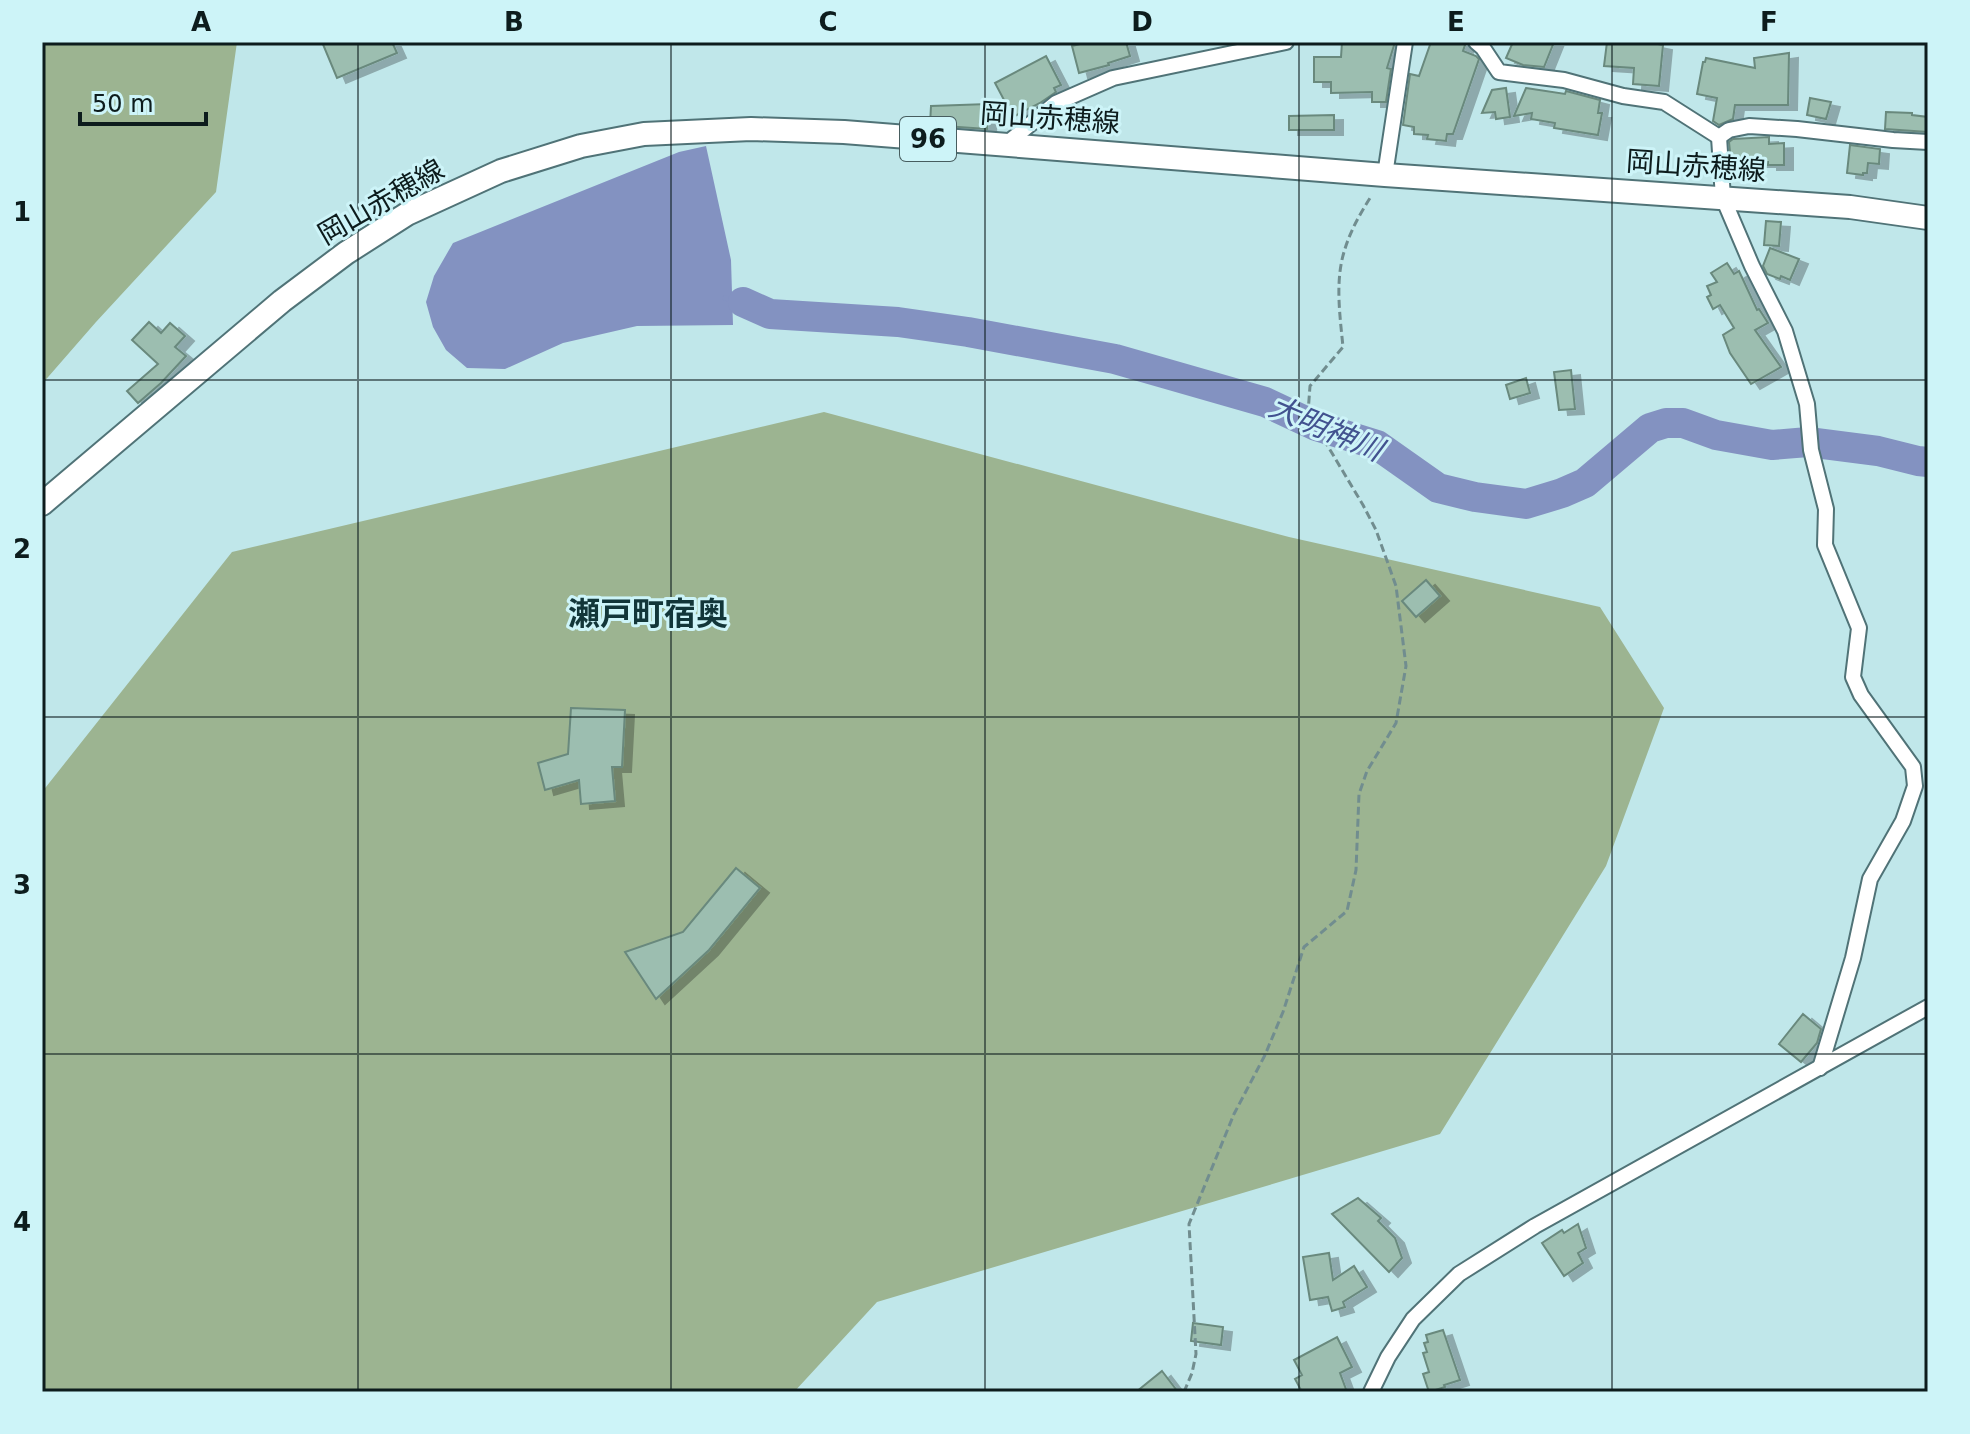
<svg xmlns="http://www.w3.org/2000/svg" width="1970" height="1434" viewBox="0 0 1970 1434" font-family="'DejaVu Sans','Noto Sans JP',sans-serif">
<defs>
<filter id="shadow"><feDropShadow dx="9" dy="5" stdDeviation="0" flood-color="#0004"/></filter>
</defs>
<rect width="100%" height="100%" fill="#c0e7ea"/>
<g fill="#9cb491">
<path d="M42,42H237L216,192L96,322L42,384Z"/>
<path d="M824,412L1289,537L1600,607L1664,708L1606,866L1440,1134L877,1302L794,1392H42V792L232,552Z"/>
</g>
<path fill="#8392c1" d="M706,146L731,260L733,325L637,326L563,343L505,369L467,368L446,350L433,327L426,302L434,276L453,243L679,152Z"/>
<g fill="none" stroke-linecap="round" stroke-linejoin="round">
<path stroke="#8392c1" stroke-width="5" d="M725,298L743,302"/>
<path stroke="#8392c1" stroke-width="30" d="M743,302L770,314L898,322L968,332L1115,359L1265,402L1316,426L1377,445L1438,488L1475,497L1526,504L1562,493L1585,483L1650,428L1666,423H1683L1716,435L1772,445L1808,442L1878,451L1918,461L1928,462"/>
</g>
<g fill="#9cbeb0" stroke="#69897d" stroke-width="2" filter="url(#shadow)">
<path d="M322,42H392L397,53L337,78Z"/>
<path d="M1088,42H1126L1130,56L1108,63L1109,65L1079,73L1072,46Z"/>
<path d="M1342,42H1395L1387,68L1391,69L1386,102H1372V92L1331,93V82H1314V57H1341Z"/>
<path d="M1431,42H1466L1463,51L1476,56L1479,59L1453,134H1447L1446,141L1427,139L1428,135L1414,134V127L1403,125L1410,74L1419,76Z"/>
<path d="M1513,42H1554L1544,67L1523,65L1506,58Z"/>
<path d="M1607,42H1648L1663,45L1659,86L1633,84L1634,68L1604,66Z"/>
<path d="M1789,53L1788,105H1735L1733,119L1719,125L1713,121L1717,98L1697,94L1703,62H1705L1706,58L1755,68L1754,58Z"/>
<path d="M1046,56L1061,85L1054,88L1056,92L1040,103L1013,117L995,83Z"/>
<path d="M1506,88L1510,117L1496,119L1495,112L1482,113L1492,90Z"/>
<path d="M1526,88L1565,94L1566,91L1600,100L1598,113H1602L1598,135L1554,128L1555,123L1531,119L1532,113L1514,116Z"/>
<path d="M1810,98L1831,102L1826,119L1807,115Z"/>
<path d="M988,104L987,129L930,125L931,106Z"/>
<path d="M1886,112L1912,113V115L1928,117V132L1885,129Z"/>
<path d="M1334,115V130H1289V116Z"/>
<path d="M1769,137V144L1784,143V165H1768V162H1731L1729,142L1733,139Z"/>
<path d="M1850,145L1880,149L1879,164L1868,163L1867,173H1863V175L1847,173Z"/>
<path d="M1766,221L1781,222L1779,246L1764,245Z"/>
<path d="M1770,248L1799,259L1790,280L1781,276L1780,279L1767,274L1763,266Z"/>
<path d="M1727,263L1734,274L1739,271L1757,310L1759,309L1768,323L1755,330L1781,367L1751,384L1730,353L1723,335L1734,328L1720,305L1713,309L1707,297L1711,295L1707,286L1717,282L1711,273Z"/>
<path d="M149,322L161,333L170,323L185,336L175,347L186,356L161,383L138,403L127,391L158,364L132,340Z"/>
<path d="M1571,370L1575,409L1559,410L1554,372Z"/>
<path d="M1526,378L1530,393L1510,399L1506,385Z"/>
<path d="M1426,580L1440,596L1416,617L1402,601Z"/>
<path d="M571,708L625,710L622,767H612L615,801L581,804L579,780L545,790L538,763L568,754Z"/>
<path d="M736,868L760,888L709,950L656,999L625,952L683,932Z"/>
<path d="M1803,1014L1821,1029L1817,1043L1801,1062L1779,1044Z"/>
<path d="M1358,1198L1381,1218L1378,1221L1395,1238L1402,1258L1389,1272L1332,1214Z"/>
<path d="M1578,1224L1586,1248L1578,1253L1583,1263L1564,1276L1542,1243L1562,1230L1564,1233Z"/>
<path d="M1329,1253L1333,1280L1354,1266L1367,1287L1343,1302L1345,1307L1332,1311L1328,1297L1310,1300L1303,1257Z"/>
<path d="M1193,1323L1223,1327L1221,1345L1191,1341Z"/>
<path d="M1443,1330L1460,1380L1444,1385L1445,1387L1429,1392L1423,1374L1429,1372L1423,1353L1427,1352L1424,1343L1428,1342L1426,1335Z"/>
<path d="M1337,1337L1352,1367L1340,1373L1347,1392H1302L1295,1379L1302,1375L1294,1360Z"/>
<path d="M1162,1371L1178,1392H1136Z"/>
</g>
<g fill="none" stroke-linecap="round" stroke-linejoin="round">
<defs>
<g id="street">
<path d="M1476,42L1483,48L1499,72L1564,80L1623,96L1664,102L1719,137"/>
<path d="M1719,137L1723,198L1752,266L1785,331L1807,404L1811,450L1826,509L1825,545L1859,628L1853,677L1861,695L1913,767L1915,786L1903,821L1870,879L1853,958L1820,1068"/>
<path d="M1719,137L1729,130L1749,126L1797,129L1893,140L1928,142"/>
<path d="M1005,145L1056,103L1113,78L1286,42"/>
<path d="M1385,175L1405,42"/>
<path d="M1371,1392L1388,1357L1413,1319L1459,1274L1535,1226L1928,1007"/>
</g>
<path id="primary" d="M42,504L282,301L346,253L407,214L501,171L581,146L644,134L751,129L844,132L1385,175L1850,207L1928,218"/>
</defs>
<use href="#street" stroke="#507377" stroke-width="18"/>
<use href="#primary" stroke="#507377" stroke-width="26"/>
<path stroke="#718d8f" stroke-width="3" stroke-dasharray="8 4" stroke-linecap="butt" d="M1184,1392L1192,1373L1196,1354L1189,1224L1234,1114L1265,1055L1283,1012L1304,947L1347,911L1356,870L1359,794L1367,771L1396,723L1406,666L1396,586L1376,530L1363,505L1308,413L1310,386L1343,347C1340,316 1335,282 1344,252C1350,231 1361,212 1372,195"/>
<use href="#street" stroke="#fff" stroke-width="14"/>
<use href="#primary" stroke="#fff" stroke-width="22"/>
</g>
<path fill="none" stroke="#0d1c1d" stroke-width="2" stroke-opacity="0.55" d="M358,42V1392M671,42V1392M985,42V1392M1299,42V1392M1612,42V1392M42,380H1928M42,717H1928M42,1054H1928"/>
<g text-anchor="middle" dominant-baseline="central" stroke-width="6" stroke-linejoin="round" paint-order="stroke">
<rect fill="#cdf4f8" stroke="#475d5f" stroke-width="2" x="900" y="117" width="56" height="44" rx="6"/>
<g font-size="26" font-weight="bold" fill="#0d1c1d">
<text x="928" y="139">96</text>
</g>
<g font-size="28" fill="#0d1c1d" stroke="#cdf4f8">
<text transform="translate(1050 118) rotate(4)">岡山赤穂線</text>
<text transform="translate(1696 166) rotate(4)">岡山赤穂線</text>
<text transform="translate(381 202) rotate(-30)">岡山赤穂線</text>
</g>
<g font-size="30" font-style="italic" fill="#42528f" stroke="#cdf4f8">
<text transform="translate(1326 428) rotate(23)">大明神川</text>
</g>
<g font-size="32" font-weight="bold" fill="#123639" stroke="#cdf4f8">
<text x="648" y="614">瀬戸町宿奥</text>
</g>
</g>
<rect width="1970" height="1434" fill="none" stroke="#cdf4f8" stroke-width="88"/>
<path d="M80 112v12h126v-12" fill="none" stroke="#0d1c1d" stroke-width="4"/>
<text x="92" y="112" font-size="24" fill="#0d1c1d" stroke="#cdf4f8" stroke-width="6" paint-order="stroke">50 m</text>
<rect x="44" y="44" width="1882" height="1346" fill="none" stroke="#0d1c1d" stroke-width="3"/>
<g font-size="26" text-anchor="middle" font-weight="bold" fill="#0d1c1d">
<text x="201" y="31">A</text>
<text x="514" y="31">B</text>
<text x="828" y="31">C</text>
<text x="1142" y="31">D</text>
<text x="1456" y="31">E</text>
<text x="1769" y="31">F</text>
<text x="22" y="221">1</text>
<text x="22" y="558">2</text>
<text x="22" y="894">3</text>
<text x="22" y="1231">4</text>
</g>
</svg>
